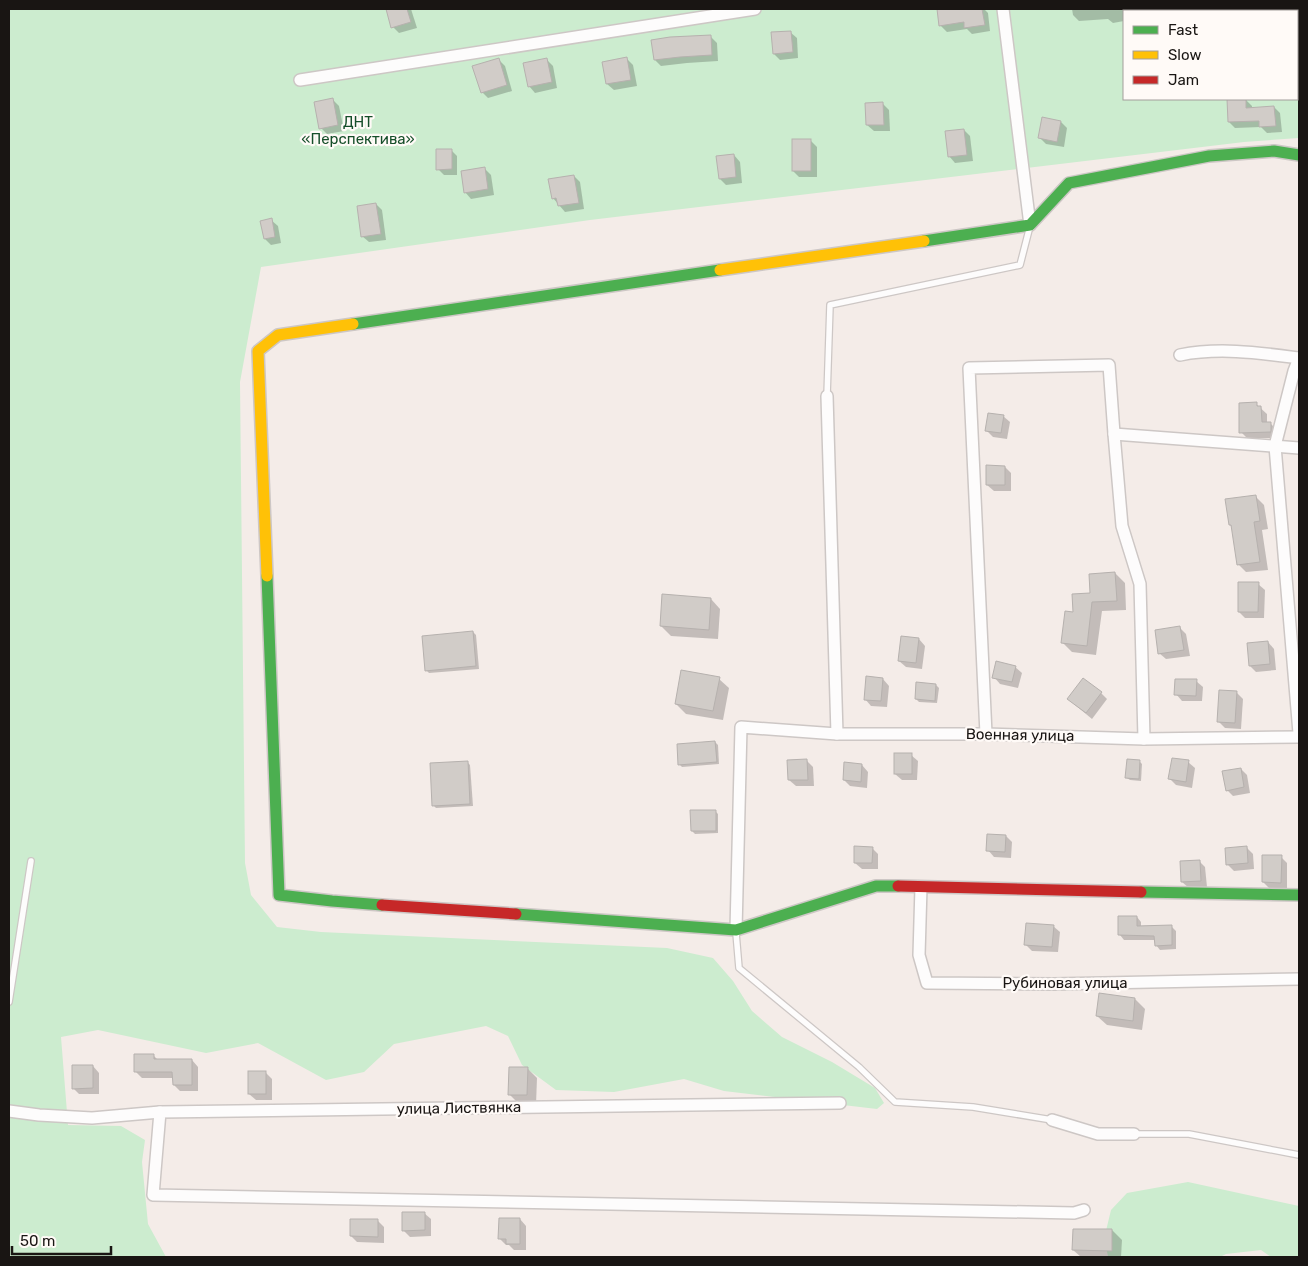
<svg xmlns="http://www.w3.org/2000/svg" width="1308" height="1266" viewBox="0 0 1308 1266" font-family="Rubik,sans-serif">
<rect width="100%" height="100%" fill="#f4ece8"/>
<g fill="#cceccf" fill-rule="evenodd">
<path d="M9,9H1299V138L1244,142L590,220L261,267L240,382L245,863L251,895L277,927L321,932L667,948L713,958L733,981L752,1011L782,1037L832,1062L875,1088L884,1103L877,1109L724,1091L684,1079L614,1092L556,1090L522,1065L508,1036L486,1026L394,1044L364,1072L326,1080L258,1043L206,1053L98,1030L61,1037L68,1125L121,1126L145,1140L142,1162L148,1224L166,1257H9ZM1124,11H1297V99H1124Z"/>
<path d="M1188,1182L1299,1206V1257H1271L1261,1250L1226,1254L1220,1257H1111L1108,1256L1104,1239L1111,1210L1127,1193Z"/>
</g>
<g fill="#0003">
<path d="M387,9H411L417,28L399,33L393,27Z"/>
<path d="M938,9H958V10L984,9L988,13L990,31L972,34L967,29L947,32L940,25Z"/>
<path d="M1072,9H1168V11H1124V21L1113,23L1108,19L1079,21L1073,15Z"/>
<path d="M790,32L797,38L798,58L780,60L774,54Z"/>
<path d="M710,36L717,43L718,61L687,63L661,66L655,60Z"/>
<path d="M498,59L505,66L512,91L488,98L482,92Z"/>
<path d="M627,59L633,65L637,86L614,90L607,84L604,63Z"/>
<path d="M547,60L553,66L557,88L535,93L529,86Z"/>
<path d="M1245,99L1252,106V109L1274,107L1280,113L1282,132L1267,133L1261,127L1235,128L1229,122Z"/>
<path d="M333,100L339,106L344,131L327,134L321,128Z"/>
<path d="M883,104L889,110L890,131H874L867,125Z"/>
<path d="M1061,122L1067,128L1064,147L1046,144L1040,138Z"/>
<path d="M964,130L970,136L973,161L955,163L949,156Z"/>
<path d="M810,140L817,147V177H799L793,171Z"/>
<path d="M451,150L457,156V175H444L438,169Z"/>
<path d="M734,155L740,162L742,183L726,185L720,179Z"/>
<path d="M485,169L491,175L494,195L471,199L465,192Z"/>
<path d="M574,176L580,182L584,209L565,212L553,198Z"/>
<path d="M376,204L382,210L386,240L369,242L362,236Z"/>
<path d="M271,220L278,226L281,243L271,245L265,239Z"/>
<path d="M1256,404L1267,414V423H1270L1277,430V438H1247L1241,432Z"/>
<path d="M1003,416L1010,422L1007,439L993,437L986,430Z"/>
<path d="M1005,467L1011,473V491H994L987,485Z"/>
<path d="M1256,497L1264,505L1268,529L1262,530L1268,570L1246,572L1238,564L1233,528L1230,525Z"/>
<path d="M1115,573L1125,583L1126,610L1102,611L1096,655L1072,652L1062,642L1075,613L1091,594Z"/>
<path d="M1258,584L1265,590L1264,618H1245L1239,612Z"/>
<path d="M711,599L720,609L718,639L671,636L661,626Z"/>
<path d="M1180,628L1186,634L1190,656L1166,659L1159,653Z"/>
<path d="M473,632L476,635L479,669L429,673L426,670Z"/>
<path d="M919,639L925,646L922,669L906,667L899,661Z"/>
<path d="M1268,642L1274,649L1276,670L1256,672L1250,666Z"/>
<path d="M1015,667L1022,673L1018,688L1000,684L994,677Z"/>
<path d="M719,679L729,688L723,720L686,714L676,704Z"/>
<path d="M883,679L889,686L887,707L871,706L865,699Z"/>
<path d="M1196,681L1203,687L1202,701H1182L1176,694Z"/>
<path d="M936,685L939,688L937,703L919,702L916,699Z"/>
<path d="M1236,692L1243,699L1241,729L1225,728L1219,722Z"/>
<path d="M1101,693L1107,699L1092,719L1068,699Z"/>
<path d="M715,742L718,745L719,764L682,767L679,764Z"/>
<path d="M911,755L918,761L917,780H902L895,774Z"/>
<path d="M807,761L813,767L814,786H796L789,780Z"/>
<path d="M1139,761L1142,764L1141,781L1130,780L1127,778Z"/>
<path d="M1188,762L1195,768L1192,788L1176,785L1170,779Z"/>
<path d="M468,763L470,765L473,806L436,808L433,805Z"/>
<path d="M862,765L868,772L867,788L850,786L844,780Z"/>
<path d="M1241,769L1247,775L1250,793L1233,796L1227,790Z"/>
<path d="M715,811L718,814V833L695,834L692,831Z"/>
<path d="M1006,836L1012,842L1011,858L994,857L988,850Z"/>
<path d="M872,848L878,854V869H862L855,863Z"/>
<path d="M1247,848L1253,854L1254,869L1234,871L1227,864Z"/>
<path d="M1281,857L1287,863V888H1269L1263,882Z"/>
<path d="M1199,861L1205,867L1207,887L1189,888L1182,882Z"/>
<path d="M1137,917L1141,922V927L1171,926L1176,931V949L1160,950L1156,945V940H1124L1120,935Z"/>
<path d="M1053,926L1060,932L1058,952L1032,951L1026,945Z"/>
<path d="M1135,999L1145,1009L1142,1030L1107,1025L1097,1016Z"/>
<path d="M153,1055L158,1060H192L198,1067V1091H180L174,1085V1078H142L136,1072Z"/>
<path d="M93,1066L99,1073V1094H79L73,1088Z"/>
<path d="M527,1068L537,1078L536,1105L519,1104L509,1094Z"/>
<path d="M265,1072L272,1079V1100H256L249,1094Z"/>
<path d="M424,1213L431,1219V1236L410,1237L403,1230Z"/>
<path d="M520,1219L526,1226V1250H514L509,1245H506L499,1238Z"/>
<path d="M378,1221L384,1227V1243L357,1242L351,1236Z"/>
<path d="M1112,1230L1122,1240L1121,1257H1081L1073,1250Z"/>
</g>
<g fill="#d1ccc8" stroke="#b6b1ae">
<path d="M386,9H407L411,22L391,28Z"/>
<path d="M937,9H982L985,25L964,28V22L939,26Z"/>
<path d="M791,31L793,52L773,54L771,32Z"/>
<path d="M711,35L712,55L680,57L654,60L651,40L670,37Z"/>
<path d="M627,57L631,80L606,84L602,62Z"/>
<path d="M499,58L507,85L481,93L472,66Z"/>
<path d="M547,58L552,82L528,87L523,63Z"/>
<path d="M333,98L338,125L319,129L314,102Z"/>
<path d="M1227,99H1246V108L1274,106L1276,126L1259,127V121L1228,122Z"/>
<path d="M883,102L884,125H866L865,103Z"/>
<path d="M1042,117L1061,121L1057,142L1038,138Z"/>
<path d="M964,129L967,155L948,157L945,131Z"/>
<rect x="792" y="139" width="19" height="32"/>
<path d="M436,149H452V169L436,170Z"/>
<path d="M734,154L736,177L719,179L716,156Z"/>
<path d="M485,167L488,189L464,193L461,171Z"/>
<path d="M574,175L579,203L558,206L556,198L552,199L548,179Z"/>
<path d="M376,203L381,234L361,237L357,206Z"/>
<path d="M272,218L275,237L264,239L260,221Z"/>
<path d="M1257,402V406H1261L1262,422H1271V432L1239,433V403Z"/>
<path d="M988,413L1004,415L1001,433L985,431Z"/>
<path d="M986,465L1005,466V485H986Z"/>
<path d="M1256,495L1260,521L1254,522L1260,562L1237,565L1231,525H1229L1225,499Z"/>
<path d="M1115,572L1117,601L1092,602L1087,646L1061,643L1065,611L1073,612L1072,594L1090,593L1089,574Z"/>
<path d="M1238,582H1259L1258,612H1238Z"/>
<path d="M662,594L711,598L709,630L660,626Z"/>
<path d="M1180,626L1184,650L1158,654L1155,630Z"/>
<path d="M473,631L476,666L425,671L422,636Z"/>
<path d="M901,636L919,638L916,663L898,661Z"/>
<path d="M1268,641L1270,664L1249,666L1247,643Z"/>
<path d="M996,661L1016,666L1012,682L992,678Z"/>
<path d="M681,670L720,677L713,711L675,704Z"/>
<path d="M866,676L883,678L881,701L864,700Z"/>
<path d="M1083,678L1102,692L1086,713L1067,699Z"/>
<path d="M1175,679H1197L1196,696L1174,695Z"/>
<path d="M916,682L936,684L935,701L915,699Z"/>
<path d="M1219,690L1237,691L1235,723L1217,722Z"/>
<path d="M715,741L717,762L678,765L677,744Z"/>
<rect x="894" y="753" width="18" height="21"/>
<path d="M1172,758L1189,760L1186,782L1168,779Z"/>
<path d="M807,759L808,780H788L787,760Z"/>
<path d="M1127,759L1140,760L1139,779L1125,778Z"/>
<path d="M468,761L470,804L432,806L430,763Z"/>
<path d="M844,762L862,764L861,782L843,780Z"/>
<path d="M1241,768L1244,787L1226,791L1222,771Z"/>
<path d="M690,810H716V831H691Z"/>
<path d="M987,834L1006,835L1005,852L986,851Z"/>
<path d="M854,846L873,847L872,863H854Z"/>
<path d="M1247,846L1248,863L1226,865L1225,848Z"/>
<path d="M1262,855H1282L1281,883L1262,882Z"/>
<path d="M1200,860L1201,881L1181,882L1180,861Z"/>
<path d="M1118,916H1137V926L1172,925V945L1155,946L1154,936L1118,935Z"/>
<path d="M1026,923L1054,925L1052,947L1024,945Z"/>
<path d="M1099,993L1135,998L1133,1021L1096,1016Z"/>
<path d="M134,1054H154V1059H192V1085H173L172,1072H134Z"/>
<path d="M72,1065H93V1088L72,1089Z"/>
<path d="M509,1067H528L527,1095H508Z"/>
<rect x="248" y="1071" width="18" height="23"/>
<path d="M402,1212H425V1230L402,1231Z"/>
<path d="M499,1218H520V1244H506V1239H498Z"/>
<path d="M350,1219H378V1237L350,1236Z"/>
<path d="M1073,1229H1112V1251L1072,1250Z"/>
</g>
<g fill="none" stroke-linecap="round" stroke-linejoin="round">
<defs>
<g id="lane">
<path d="M827,396L830,305L1020,265L1030,226"/>
<path d="M736,933L739,968L859,1067L895,1102L973,1107L1052,1120"/>
<path d="M9,1002L31,861"/>
<path d="M1134,1134H1189L1299,1155"/>
</g>
<g id="street">
<path d="M1003,9L1030,225"/>
<path d="M300,80L755,9"/>
<path d="M1180,355C1220,347 1260,353 1299,358"/>
<path d="M1299,358L1294,371L1275,446L1299,733"/>
<path d="M827,396L837,734"/>
<path d="M1114,434L1299,448"/>
<path d="M986,734L969,368L1109,365L1114,434L1122,526L1140,584L1144,739"/>
<path d="M921,887L919,955L927,983L1054,984L1299,979"/>
<path d="M736,930L741,727L837,734H986L1144,739L1299,737"/>
<path d="M840,1103L160,1112L153,1195L1074,1213L1084,1210"/>
<path d="M9,1111L39,1115L92,1118L160,1112"/>
<path d="M1052,1120L1098,1134H1134"/>
</g>
<g id="fast">
<path d="M924,241L1030,225L1069,183L1209,156L1274,151L1299,155"/>
<path d="M353,324L720,270"/>
<path d="M267,576L279,895L332,901L382,905"/>
<path d="M1141,892L1299,895"/>
<path d="M516,914L736,930L876,886H898"/>
</g>
<g id="slow">
<path d="M720,270L924,241"/>
<path d="M267,576L258,351L278,335L353,324"/>
</g>
<g id="jam">
<path d="M898,886L1141,892"/>
<path d="M382,905L516,914"/>
</g>
</defs>
<use href="#lane" stroke="#cdc7c5" stroke-width="8"/>
<use href="#street" stroke="#cdc7c5" stroke-width="14"/>
<use href="#fast" stroke="#cdc7c5" stroke-width="14"/>
<use href="#slow" stroke="#cdc7c5" stroke-width="14"/>
<use href="#jam" stroke="#cdc7c5" stroke-width="14"/>
<use href="#lane" stroke="#fdfcfc" stroke-width="5.5"/>
<use href="#street" stroke="#fdfcfc" stroke-width="11"/>
<use href="#fast" stroke="#4caf50" stroke-width="11"/>
<use href="#slow" stroke="#ffc107" stroke-width="11"/>
<use href="#jam" stroke="#c62828" stroke-width="11"/>
</g>
<g text-anchor="middle" dominant-baseline="central" stroke-width="4.5" stroke-linejoin="round" paint-order="stroke">
<g font-size="15" fill="#154e29" stroke="#fffaf7">
<text x="358" y="122">ДНТ<tspan x="358" dy="17">«Перспектива»</tspan></text>
</g>
<g font-size="15" fill="#191513" stroke="#fffaf7">
<text transform="translate(1020 735) rotate(1)">Военная улица</text>
<text x="1065" y="983">Рубиновая улица</text>
<text transform="translate(459 1108) rotate(-1)">улица Листвянка</text>
</g>
</g>
<rect width="1308" height="1266" fill="none" stroke="#191513" stroke-width="20"/>
<rect x="1123" y="10" width="175" height="90" fill="#fffaf7" stroke="#a39e9c"/>
<rect x="1133" y="26" width="25" height="8" fill="#4caf50" stroke="#a39e9c"/>
<text x="1168" y="35" font-size="15" fill="#191513">Fast</text>
<rect x="1133" y="51" width="25" height="8" fill="#ffc107" stroke="#a39e9c"/>
<text x="1168" y="60" font-size="15" fill="#191513">Slow</text>
<rect x="1133" y="76" width="25" height="8" fill="#c62828" stroke="#a39e9c"/>
<text x="1168" y="85" font-size="15" fill="#191513">Jam</text>
<path d="M12 1246v8h99v-8" fill="none" stroke="#191513" stroke-width="2.5"/>
<text x="20" y="1246" font-size="15" fill="#191513" stroke="#fffaf7" stroke-width="4" paint-order="stroke">50 m</text>
</svg>
